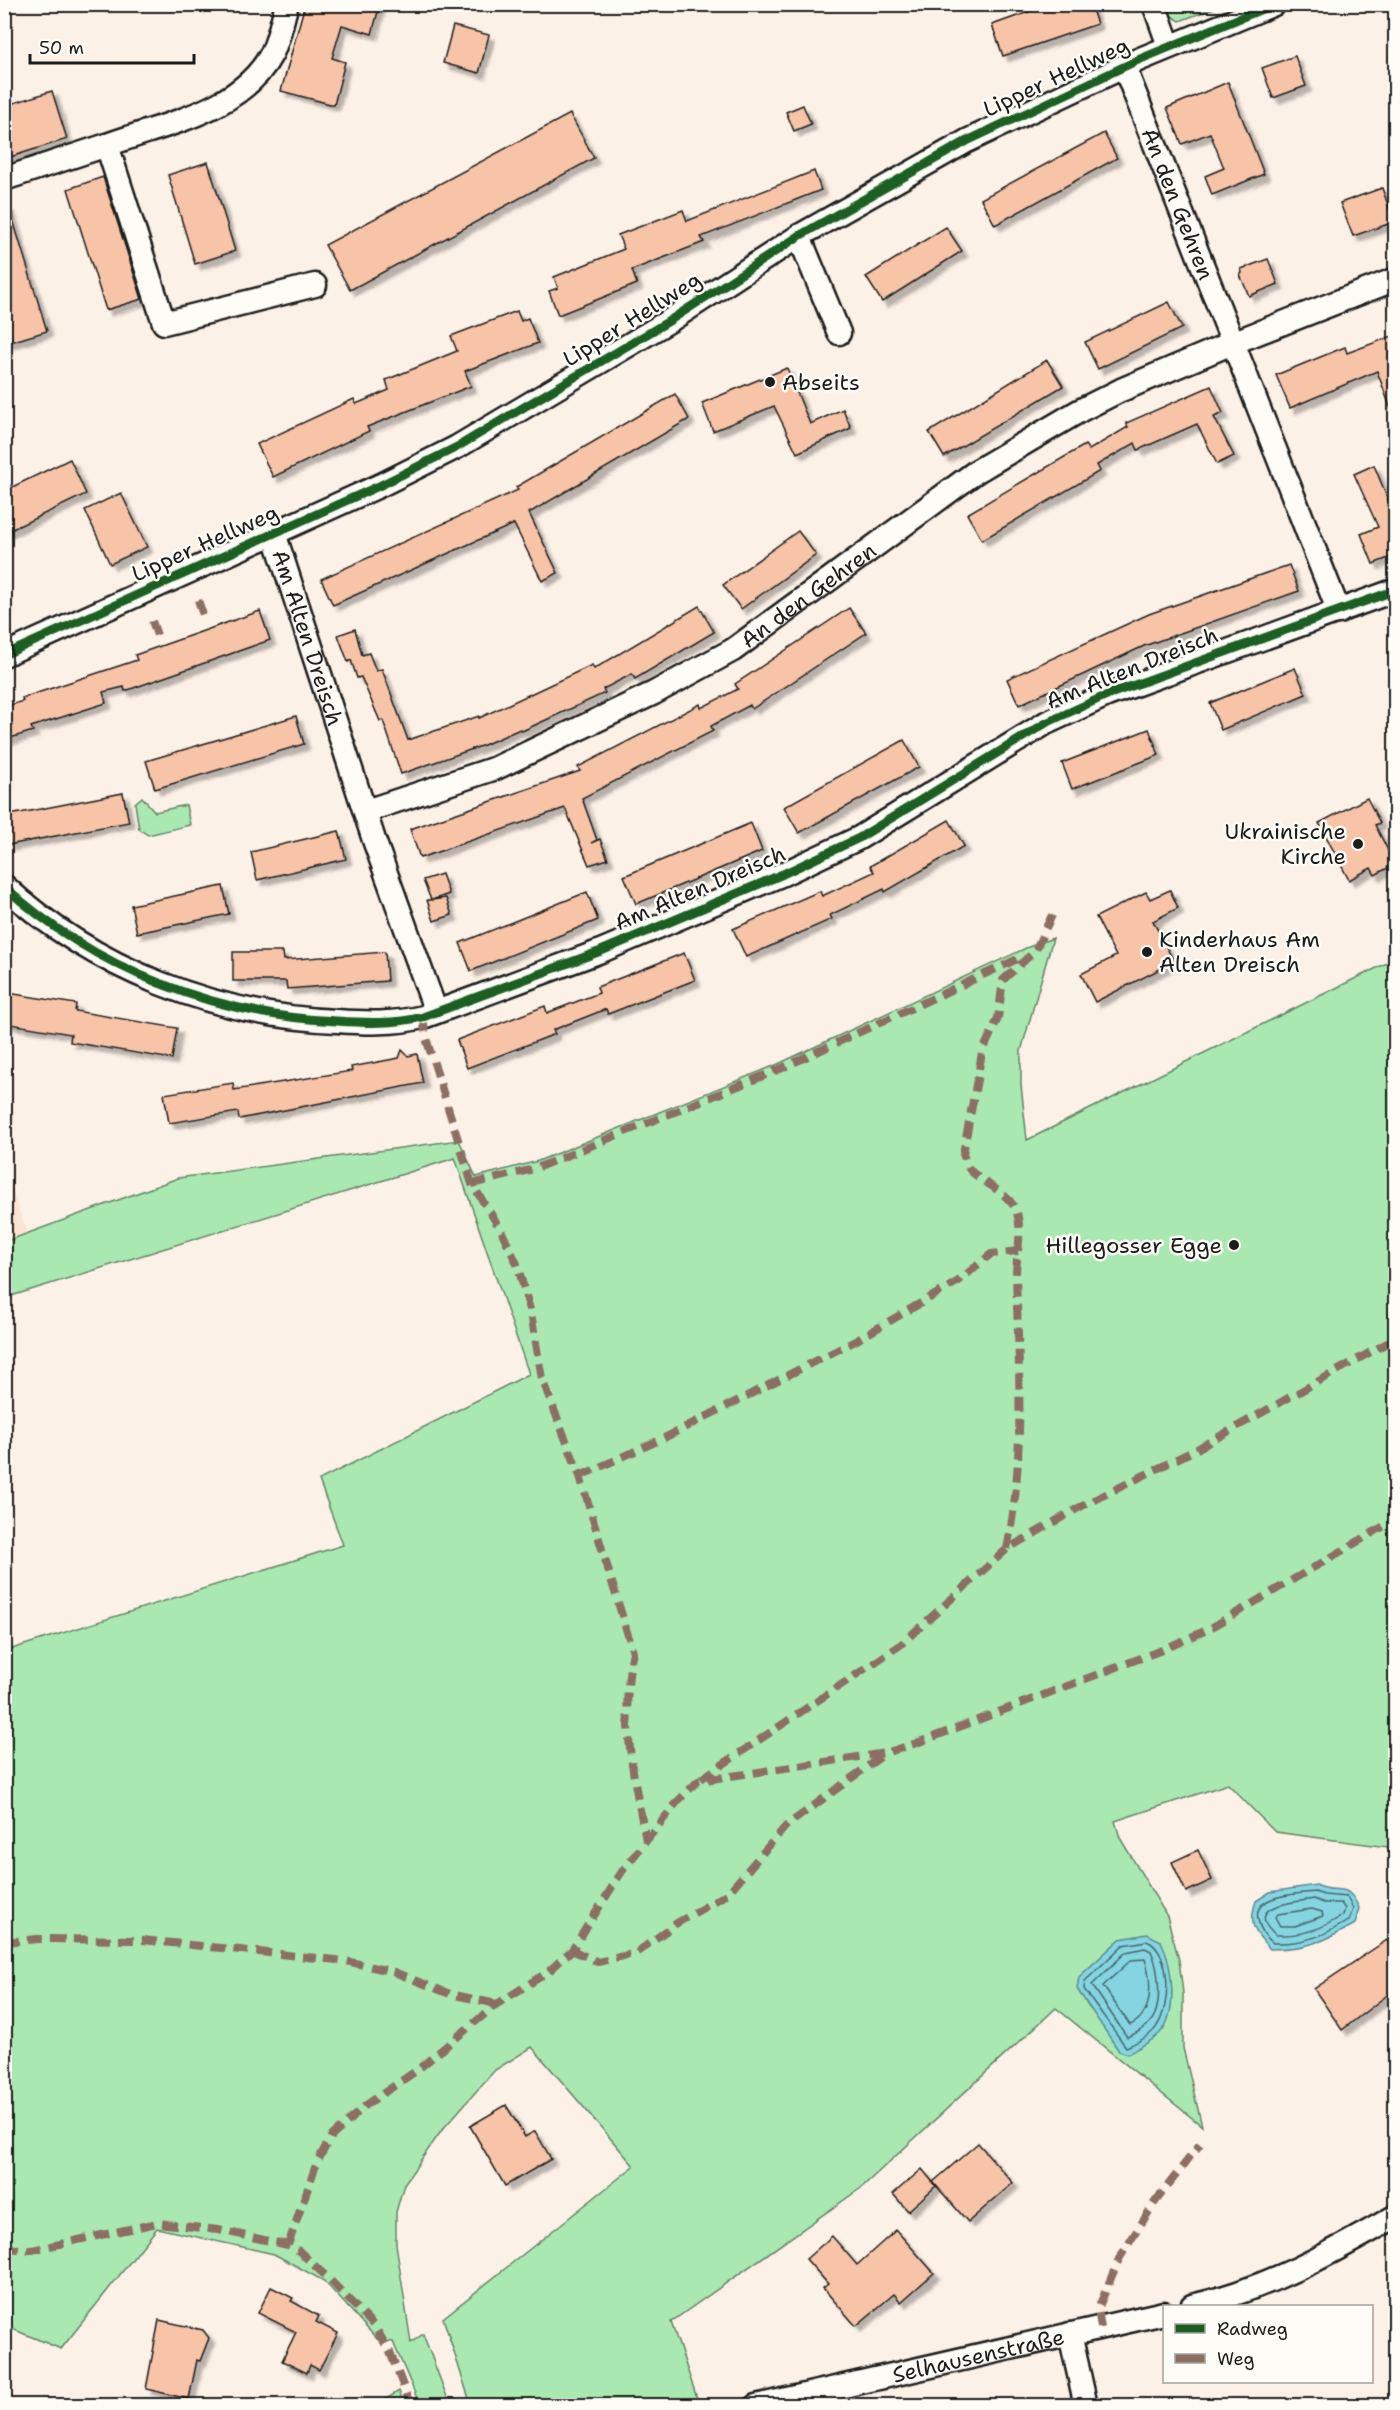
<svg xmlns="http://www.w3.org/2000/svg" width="1400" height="2410" viewBox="0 0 1400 2410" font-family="'Shantell Sans',sans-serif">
<defs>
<filter id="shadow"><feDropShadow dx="5.5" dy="5.5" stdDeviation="1.5" flood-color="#0004"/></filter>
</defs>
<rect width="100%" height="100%" fill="#fcf1e7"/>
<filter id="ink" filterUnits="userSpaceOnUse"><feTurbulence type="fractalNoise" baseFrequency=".0167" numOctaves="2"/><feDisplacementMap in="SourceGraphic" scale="12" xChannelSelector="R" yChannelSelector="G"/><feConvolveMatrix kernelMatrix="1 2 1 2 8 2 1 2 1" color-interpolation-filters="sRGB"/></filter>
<g filter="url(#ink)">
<path fill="#fae4d4" d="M4,1169L28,1234L5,1242H4Z"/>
<g fill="#a9e9b1" stroke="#628266" stroke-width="1.5">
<path d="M1163,5H1222L1180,21L1166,13Z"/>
<path d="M142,797L155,812L186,805L190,825L148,835L139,829L135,803Z"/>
<path d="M1053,938L1021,1051V1085L1027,1140L1395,959V1848L1275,1832L1228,1784L1115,1821L1120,1838L1167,1916L1179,1960L1183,1993V2048L1202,2126L1056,2008L861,2188L671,2322L697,2398L661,2406L471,2405L443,2318L634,2166L532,2047L495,2070L442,2130L404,2184L396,2212V2244L411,2343L423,2334L450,2405H420L393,2342L378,2340L324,2281L274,2254L157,2228L61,2349L5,2326V1651L343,1545L319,1480L529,1374L455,1158L5,1298L4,1242L178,1178L459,1140L476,1177L538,1161L776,1065L1026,948Z"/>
<path d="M399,2391L404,2405H376Z"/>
</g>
<g fill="#85d4e1" stroke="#5b8a92" stroke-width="1.5">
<path d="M1316,1885C1339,1896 1346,1879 1359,1908L1355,1924C1324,1942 1306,1949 1270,1949C1254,1932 1248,1924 1256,1901L1270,1892Z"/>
<path d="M1147,1934L1161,1941C1172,1964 1179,2012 1160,2033C1152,2042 1137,2048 1128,2054L1119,2051L1077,1989L1079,1977L1120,1939Z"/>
</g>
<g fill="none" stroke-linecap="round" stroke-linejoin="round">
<g stroke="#46666b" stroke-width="1.5">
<path d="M1315,1892L1324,1895L1347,1897L1353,1909L1349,1920C1325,1936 1302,1944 1273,1943C1265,1936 1260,1930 1258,1919C1252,1894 1299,1894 1315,1892Z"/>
<path d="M1314,1899L1324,1903H1341L1345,1909L1343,1915C1323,1929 1301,1936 1276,1935C1241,1905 1294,1902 1314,1899Z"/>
<path d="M1312,1909L1322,1912L1323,1916L1295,1926H1280L1275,1917L1278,1914Z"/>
<path d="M1147,1941C1172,1952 1171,2005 1157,2026C1152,2035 1136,2043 1126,2047L1084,1989L1085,1981L1123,1945Z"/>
<path d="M1145,1948L1151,1951C1159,1968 1163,2006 1151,2021C1146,2028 1135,2034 1127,2037L1092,1985L1126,1952Z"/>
<path d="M1145,1959C1152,1981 1154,2015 1130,2025L1103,1986L1131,1960Z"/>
</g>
</g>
<g fill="#f7c4a8" stroke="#1c1c1c" stroke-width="1.5" filter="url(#shadow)">
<path d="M305,4H380L372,34L342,25L332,58L345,62L334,105L281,91Z"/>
<path d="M1051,4H1090L1097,24L1003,56L992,25Z"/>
<path d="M453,26L489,35L479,73L443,63Z"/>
<path d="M1295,56L1306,86L1273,98L1262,68Z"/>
<path d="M1228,82L1264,174L1212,195L1205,176L1224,168L1210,133L1182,144L1167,108Z"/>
<path d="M52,91L67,139L4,159V106Z"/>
<path d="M803,105L811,124L794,131L786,112Z"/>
<path d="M570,114L594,158L350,290L325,245Z"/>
<path d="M1104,133L1117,158L995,225L981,199Z"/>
<path d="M208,162L235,251L195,264L168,175Z"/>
<path d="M814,171L821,190L701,237L704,242L632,270L637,284L558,315L549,291L558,288L554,277L624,249L618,235L683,210L687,221Z"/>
<path d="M103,177L142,299L106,310L68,189Z"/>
<path d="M1382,188L1394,222L1353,236L1340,203Z"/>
<path d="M9,207L47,331L4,344V208Z"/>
<path d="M946,227L962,251L882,302L866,277Z"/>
<path d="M1268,259L1278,284L1249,296L1240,275L1242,273L1241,269Z"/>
<path d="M1169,302L1182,328L1098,369L1085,342Z"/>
<path d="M517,311L521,321L528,318L538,343L465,371L471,386L367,427L369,431L273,477L257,444L354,399L356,404L389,390L386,380L457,351L451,336Z"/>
<path d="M1395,335V414L1393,415L1377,371L1290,408L1276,375L1345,347L1347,353Z"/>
<path d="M1047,360L1063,386L944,457L929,432Z"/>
<path d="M787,368L810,424L843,409L851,428L797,453L774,406L713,431L702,403Z"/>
<path d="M1211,386L1223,413L1214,417L1234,456L1217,464L1197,424L1138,450L1135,443L1097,465L1100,471L982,540L967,514L1085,445L1089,450L1128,427L1126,423Z"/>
<path d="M675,394L689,419L529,513L558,573L542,581L514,524L333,605L321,579L518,490L516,487Z"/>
<path d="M70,459L86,494L4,533V491Z"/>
<path d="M1374,465L1395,517V568L1391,557L1373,564L1361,534L1378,527L1354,474Z"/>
<path d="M121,493L147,547L110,564L85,510Z"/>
<path d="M798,531L816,555L741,609L723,585Z"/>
<path d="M1289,565L1299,591L1144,646L1019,705L1007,679L1149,614Z"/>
<path d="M699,606L714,632L635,679L632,674L603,689L605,693L522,731L520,729L484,745L401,774L383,720L380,721L361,677L357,678L351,660L348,662L338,635L355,629L362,655L369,653L376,671L382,669L408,740L479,716V718L592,665L594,669Z"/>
<path d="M849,608L866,633L752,709L750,705L711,726L713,731L582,798L597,840L591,843L600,839L608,859L589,865L565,808L420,858L410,829L580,771L578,767L700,704L701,708L738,689L735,684Z"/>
<path d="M260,611L270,640L125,691L124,687L103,692L106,703L31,727L33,731L4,740V707L23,701L22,698L137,660L135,655Z"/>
<path d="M1295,668L1306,694L1221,730L1210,703Z"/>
<path d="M296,716L304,744L155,789L146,761Z"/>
<path d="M1149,729L1159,755L1072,789L1062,763Z"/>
<path d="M904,740L919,767L799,833L784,807Z"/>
<path d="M123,793L129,822L8,845L4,816Z"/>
<path d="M1367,798L1380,823L1375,825L1395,864L1375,875L1371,868L1349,880L1319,823Z"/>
<path d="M949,820L964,846L885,892L884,889L830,915L832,919L746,957L733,929L820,891L822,896L874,872L870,866Z"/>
<path d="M751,823L762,851L636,904L624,876Z"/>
<path d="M339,831L346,859L257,880L251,852Z"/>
<path d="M442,874L449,894L432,900L446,898L452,915L434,921L427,900H431L423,880Z"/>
<path d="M223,886L229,914L137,933L131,905Z"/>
<path d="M1170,890L1178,908L1153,921L1174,962L1095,1002L1081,974L1116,956L1096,917L1146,892L1150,899Z"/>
<path d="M587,892L598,920L471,971L460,943Z"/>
<path d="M233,952H283L284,960L385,952L387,981L287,989L286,981H233Z"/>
<path d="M684,953L695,980L608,1014L606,1009L553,1030L555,1034L467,1068L457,1040L545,1006L547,1013L599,993L597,987Z"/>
<path d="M8,993L76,1004L75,1011L177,1028L172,1059L70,1042L71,1034L4,1023Z"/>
<path d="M402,1050L408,1056L417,1054L423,1083L239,1119L238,1112L169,1123L164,1094L233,1083L234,1090L352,1071L351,1067L399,1058Z"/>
<path d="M1198,1850L1212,1880L1186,1892L1172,1862Z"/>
<path d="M1387,1940L1395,1952V1989L1342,2030L1314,1989Z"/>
<path d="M506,2105L525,2137L535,2131L551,2159L505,2186L470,2126Z"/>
<path d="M978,2143L1013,2183L968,2222L933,2182Z"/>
<path d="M922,2169L936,2186L908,2211L893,2194Z"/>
<path d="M896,2230L934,2273L901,2302L894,2294L856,2326L823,2288L828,2284L806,2259L832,2236L857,2265Z"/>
<path d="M271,2287L293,2298L291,2301L319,2316L316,2322L338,2333L319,2370L310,2365L307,2373L282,2361L296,2332L258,2313Z"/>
<path d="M159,2320L203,2330L209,2338L200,2361L197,2360L189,2399L146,2389Z"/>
</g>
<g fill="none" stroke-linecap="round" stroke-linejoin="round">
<defs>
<g id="minor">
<path d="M1154,4L1169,46"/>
<path id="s1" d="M1124,66L1339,612"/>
<path d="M107,145C164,124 242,111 272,53C279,39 282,20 287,4"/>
<path d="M4,179L107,145L164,323L315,285"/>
<path d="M799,236L839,333"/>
<path id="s2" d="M274,533L374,840L436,1012"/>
<path d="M4,655L381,485L457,447L669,321L799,236L967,141L1138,60L1274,4"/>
<path id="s3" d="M366,811L496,768L654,693L733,650L977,471L1081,410L1121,390L1232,343L1396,279"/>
<path d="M4,886C94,969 215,1016 337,1021C366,1023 394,1024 423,1017L601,951L783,874L859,838L1046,723L1107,695L1396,590"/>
<path d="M1192,2306C1266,2289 1330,2254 1396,2216"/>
<path d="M1070,2334L1086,2406"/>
<path id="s4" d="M756,2406L1164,2313"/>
</g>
</defs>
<use href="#minor" stroke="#1c1c1c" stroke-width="27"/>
<use href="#minor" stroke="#fdfcf7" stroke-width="22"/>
<g stroke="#8d6e63" stroke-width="8" stroke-dasharray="15 8" stroke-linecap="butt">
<path d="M198,600L205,621"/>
<path d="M152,621L158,638"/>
<path d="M423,1017L426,1038L472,1184L501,1230L517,1264L531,1313L542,1379L580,1476L633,1652C619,1713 634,1780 646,1840"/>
<path d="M472,1184L534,1169L780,1069L1024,956"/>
<path d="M580,1476L666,1437L857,1340L957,1282L991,1254L1018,1251"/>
<path d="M1007,1549C1025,1460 1019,1367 1016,1276C1016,1255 1023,1233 1017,1213C1011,1193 983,1184 970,1170C967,1166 965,1159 963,1154L982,1053L998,1018L1003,980L1035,951L1053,913"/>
<path d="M701,1779L899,1646L1007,1549L1082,1506L1195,1450L1396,1338"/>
<path d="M4,1942L37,1939L143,1940L346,1961L394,1972L450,1994L497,2004"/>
<path d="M572,1950L598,1962L636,1953L677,1923L727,1894L786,1826L883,1755"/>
<path d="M288,2245L317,2162L331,2137L366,2105L416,2071L497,2004L548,1972L572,1950L623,1870L678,1801L698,1781L885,1753L917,1743L1162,1650L1209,1629L1396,1519"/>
<path d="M4,2248L32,2250L157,2223L219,2230L288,2245L299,2251L329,2279L375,2327L390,2352L411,2406"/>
<path d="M1101,2328L1098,2309L1119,2259L1155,2202L1200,2144"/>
</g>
<defs>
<g id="cycleway">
<path d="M4,655L381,485L457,447L669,321L799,236L967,141L1138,60L1274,4"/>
<path d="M4,886C94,969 215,1016 337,1021C366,1023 394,1024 423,1017L601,951L783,874L859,838L1046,723L1107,695L1396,590"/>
</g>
</defs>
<use href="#cycleway" stroke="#fdfcf7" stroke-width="13"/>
<use href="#cycleway" stroke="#1b5e20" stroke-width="9"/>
</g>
</g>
<g fill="#1c1c1c" stroke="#fdfcf7" stroke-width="2">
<circle cx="770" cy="382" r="6"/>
<circle cx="1358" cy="844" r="6"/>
<circle cx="1147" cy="952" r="6"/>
<circle cx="1234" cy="1245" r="6"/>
</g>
<g text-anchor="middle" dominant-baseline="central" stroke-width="5" stroke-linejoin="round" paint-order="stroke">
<g font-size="22" fill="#1c1c1c" stroke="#fdfcf7">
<text transform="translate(1056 77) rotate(-25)">Lipper Hellweg</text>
<text stroke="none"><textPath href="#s1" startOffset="148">An den Gehren</textPath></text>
<text transform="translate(632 319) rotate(-32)">Lipper Hellweg</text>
<text transform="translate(205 543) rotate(-24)">Lipper Hellweg</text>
<text stroke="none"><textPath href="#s3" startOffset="495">An den Gehren</textPath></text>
<text stroke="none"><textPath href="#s2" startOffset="110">Am Alten Dreisch</textPath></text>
<text transform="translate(1132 668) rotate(-22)">Am Alten Dreisch</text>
<text transform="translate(700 888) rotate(-23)">Am Alten Dreisch</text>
<text stroke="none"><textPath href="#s4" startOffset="228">Selhausenstraße</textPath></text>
</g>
<g font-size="22" fill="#1c1c1c" stroke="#fdfcf7" text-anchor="start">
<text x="782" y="382">Abseits</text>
<text x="1346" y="831" text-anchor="end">Ukrainische<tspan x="1346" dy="25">Kirche</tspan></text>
<text x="1159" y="939">Kinderhaus Am<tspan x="1159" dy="25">Alten Dreisch</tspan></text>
<text x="1222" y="1245" text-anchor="end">Hillegosser Egge</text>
</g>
</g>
<rect width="1400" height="2410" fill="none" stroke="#fdfcf7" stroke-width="24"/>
<rect x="12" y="12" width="1376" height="2386" fill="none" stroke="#1c1c1c" stroke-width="2" filter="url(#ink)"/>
<rect x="1163" y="2305" width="210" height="78" fill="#fdfcf7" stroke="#a3a29f" stroke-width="1.5"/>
<rect x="1175" y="2324" width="30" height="9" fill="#1b5e20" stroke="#a3a29f" stroke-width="1.5"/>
<text x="1217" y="2335" font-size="18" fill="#1c1c1c">Radweg</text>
<rect x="1175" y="2354" width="30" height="9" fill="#8d6e63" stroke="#a3a29f" stroke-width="1.5"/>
<text x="1217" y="2365" font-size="18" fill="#1c1c1c">Weg</text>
<path d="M30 54v9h164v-9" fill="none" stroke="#1c1c1c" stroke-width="3"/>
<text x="39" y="54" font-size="18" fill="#1c1c1c" stroke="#fdfcf7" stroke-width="4.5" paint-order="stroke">50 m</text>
</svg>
